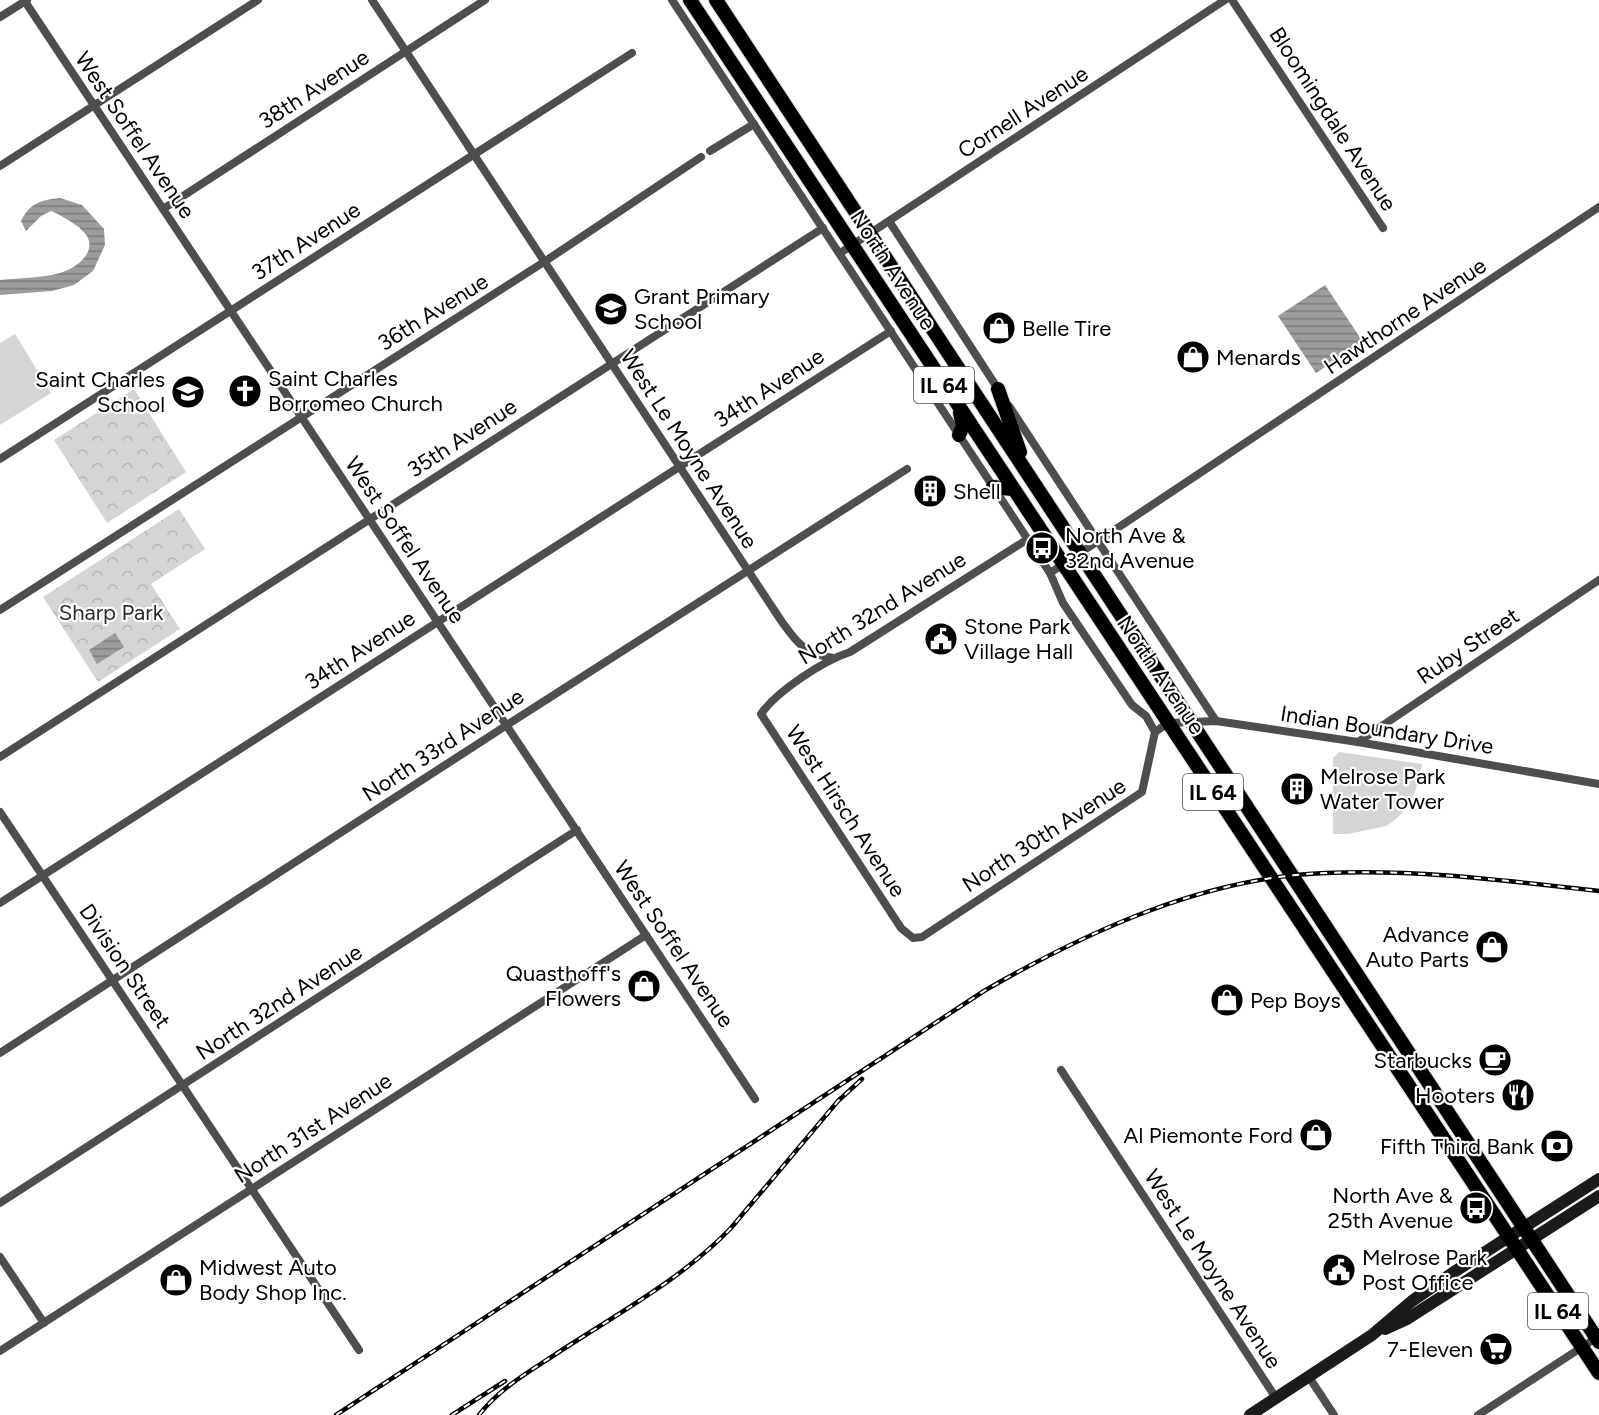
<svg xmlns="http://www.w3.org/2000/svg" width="1599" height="1415" viewBox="0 0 1599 1415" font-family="Figtree,sans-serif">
<defs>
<pattern id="park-crowns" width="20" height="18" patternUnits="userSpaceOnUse" patternTransform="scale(1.5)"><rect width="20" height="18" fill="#d5d5d5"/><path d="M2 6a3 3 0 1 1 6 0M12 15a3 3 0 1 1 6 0" fill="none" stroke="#b5b5b5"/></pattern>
<pattern id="water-rules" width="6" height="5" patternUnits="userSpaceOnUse" patternTransform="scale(1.5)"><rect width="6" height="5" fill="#9c9c9c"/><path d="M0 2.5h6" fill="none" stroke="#7d7d7d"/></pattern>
</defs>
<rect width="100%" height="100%" fill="#fff"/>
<g fill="#d5d5d5">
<path d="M15,334L51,393L0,425V343Z"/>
<path d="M1339,752L1422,764C1418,789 1410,812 1386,826L1348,834H1333V758Z"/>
</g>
<g fill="url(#park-crowns)">
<path d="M134,389L186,472L107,523L54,440Z"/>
<path d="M179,509L205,549L151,584L180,629L98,682L43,597Z"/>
</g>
<g fill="url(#water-rules)">
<path d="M60,198L82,205L104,229L105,245L93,271L74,285L52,291L0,295V280C19,278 41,278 60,273C74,269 95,255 88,238C84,228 61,215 51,211L41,216L26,231L21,221C30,203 41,200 60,198Z"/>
<path d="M1325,285L1363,342L1316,373L1278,316Z"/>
<path d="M115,633L124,647L97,664L89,650Z"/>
</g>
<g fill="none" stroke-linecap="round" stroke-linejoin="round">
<defs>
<g id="primary">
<path d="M690,0L1599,1373"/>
<path d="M716,0L1599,1342"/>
<path d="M998,389L1020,452"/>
<path d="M959,435L963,426L960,413"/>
<path d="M993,487L1012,489"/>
</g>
</defs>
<use href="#primary" stroke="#dbdbdb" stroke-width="16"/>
<g stroke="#4e4e4e" stroke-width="8">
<path d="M24,0L755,1099"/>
<path d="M372,0L782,622C798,644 804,653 833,658"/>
<path d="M672,0L1050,573L1063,603L1132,705L1146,716L1155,732"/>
<path d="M1232,0L1383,228"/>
<path d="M0,17L27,0"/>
<path d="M710,151L754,124"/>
<path d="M0,166L258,0"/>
<path d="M163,209L485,0"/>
<path d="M889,221L1000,392"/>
<path d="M840,253L1225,0"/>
<path d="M1009,406L1216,721"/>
<path d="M0,459L632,53"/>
<path d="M1028,539L850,652C823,661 777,691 761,714L901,928L913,938L922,937L1142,792L1155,732L1168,723L1216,721L1358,742L1599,784"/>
<path d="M1050,573L1599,207"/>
<path d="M0,610L544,262L701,157"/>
<path d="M1358,742L1599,580"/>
<path d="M0,757L823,228"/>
<path d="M0,812L359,1350"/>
<path d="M0,903L891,331"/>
<path d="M0,1053L507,725L907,469"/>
<path d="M1061,1070L1276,1398"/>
<path d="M0,1203L577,830"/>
<path d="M0,1257L44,1323"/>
<path d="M0,1351L646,935"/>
<path d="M1309,1377L1334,1415"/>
<path d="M1478,1415L1596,1338"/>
</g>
<g stroke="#1b1b1b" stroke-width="12">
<path d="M1385,1329L1407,1319L1599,1196"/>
<path d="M1250,1415L1372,1335L1412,1301L1454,1272L1599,1179"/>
</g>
<use href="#primary" stroke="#000" stroke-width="14"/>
<defs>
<g id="rail">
<path d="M336,1415L984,991C1088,931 1205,877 1326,873C1418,869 1508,881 1599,891"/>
<path d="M452,1415L505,1381"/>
<path d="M479,1415C500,1388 530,1371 559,1352C617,1314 682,1279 731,1228L838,1101L862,1079"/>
</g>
</defs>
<use href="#rail" stroke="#000" stroke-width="4.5"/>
<use href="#rail" stroke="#fff" stroke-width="2" stroke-dasharray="7" stroke-linecap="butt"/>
</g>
<defs>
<symbol id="school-disc" viewBox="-11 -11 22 22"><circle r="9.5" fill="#000" stroke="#fff"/><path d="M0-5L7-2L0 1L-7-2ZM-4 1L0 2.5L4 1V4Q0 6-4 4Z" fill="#fff"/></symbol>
<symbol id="shop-disc" viewBox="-11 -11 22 22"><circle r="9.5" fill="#000" stroke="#fff"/><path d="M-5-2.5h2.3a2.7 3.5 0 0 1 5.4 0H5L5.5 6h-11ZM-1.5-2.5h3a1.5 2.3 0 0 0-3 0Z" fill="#fff"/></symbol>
<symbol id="church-disc" viewBox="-11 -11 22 22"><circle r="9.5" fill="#000" stroke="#fff"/><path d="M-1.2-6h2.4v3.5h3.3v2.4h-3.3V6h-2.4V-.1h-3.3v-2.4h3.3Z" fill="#fff"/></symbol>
<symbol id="building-disc" viewBox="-11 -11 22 22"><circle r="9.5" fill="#000" stroke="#fff"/><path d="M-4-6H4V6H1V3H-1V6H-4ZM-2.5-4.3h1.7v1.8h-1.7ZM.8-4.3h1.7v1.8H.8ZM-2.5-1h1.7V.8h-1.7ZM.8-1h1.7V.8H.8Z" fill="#fff"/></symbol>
<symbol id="bus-disc" viewBox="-11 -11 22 22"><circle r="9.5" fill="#000" stroke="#fff"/><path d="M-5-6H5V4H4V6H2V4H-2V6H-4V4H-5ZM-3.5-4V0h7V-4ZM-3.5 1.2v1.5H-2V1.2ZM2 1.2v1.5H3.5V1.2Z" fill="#fff"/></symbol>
<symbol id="civic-disc" viewBox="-11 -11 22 22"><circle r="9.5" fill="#000" stroke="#fff"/><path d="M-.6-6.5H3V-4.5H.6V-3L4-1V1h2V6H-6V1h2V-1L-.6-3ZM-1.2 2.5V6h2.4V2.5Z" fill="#fff"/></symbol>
<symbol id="cafe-disc" viewBox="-11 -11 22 22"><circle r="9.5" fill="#000" stroke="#fff"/><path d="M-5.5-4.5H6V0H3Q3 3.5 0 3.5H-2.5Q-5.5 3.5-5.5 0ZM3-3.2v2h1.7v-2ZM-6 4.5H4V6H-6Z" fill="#fff"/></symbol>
<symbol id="restaurant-disc" viewBox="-11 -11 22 22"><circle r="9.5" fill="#000" stroke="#fff"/><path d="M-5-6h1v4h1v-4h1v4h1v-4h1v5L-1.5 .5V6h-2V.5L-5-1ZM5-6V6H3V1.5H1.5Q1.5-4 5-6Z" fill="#fff"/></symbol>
<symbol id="bank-disc" viewBox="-11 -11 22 22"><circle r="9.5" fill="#000" stroke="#fff"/><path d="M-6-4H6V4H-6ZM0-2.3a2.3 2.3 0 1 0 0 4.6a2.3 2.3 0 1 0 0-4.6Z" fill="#fff"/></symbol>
<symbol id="supermarket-disc" viewBox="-11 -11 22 22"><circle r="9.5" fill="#000" stroke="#fff"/><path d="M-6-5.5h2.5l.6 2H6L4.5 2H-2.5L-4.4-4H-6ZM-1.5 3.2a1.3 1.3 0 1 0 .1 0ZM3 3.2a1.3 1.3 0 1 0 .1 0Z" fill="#fff"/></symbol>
</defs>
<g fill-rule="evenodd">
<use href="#school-disc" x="592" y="290" width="38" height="38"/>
<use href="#shop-disc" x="980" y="309" width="38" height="38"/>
<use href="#shop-disc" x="1174" y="338" width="38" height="38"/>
<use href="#church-disc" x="226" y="372" width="38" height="38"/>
<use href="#school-disc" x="169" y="373" width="38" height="38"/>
<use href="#building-disc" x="911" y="472" width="38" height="38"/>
<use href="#bus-disc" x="1023" y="529" width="38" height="38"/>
<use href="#civic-disc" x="922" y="620" width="38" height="38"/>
<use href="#building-disc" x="1278" y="770" width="38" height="38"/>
<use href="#shop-disc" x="1473" y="928" width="38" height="38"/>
<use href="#shop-disc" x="625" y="967" width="38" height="38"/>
<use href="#shop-disc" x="1208" y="981" width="38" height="38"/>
<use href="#cafe-disc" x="1476" y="1041" width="38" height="38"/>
<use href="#restaurant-disc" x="1499" y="1076" width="38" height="38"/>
<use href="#shop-disc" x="1297" y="1116" width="38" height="38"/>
<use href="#bank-disc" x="1538" y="1127" width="38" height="38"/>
<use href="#bus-disc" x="1457" y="1189" width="38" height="38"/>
<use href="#civic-disc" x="1320" y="1251" width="38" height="38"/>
<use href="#shop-disc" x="157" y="1261" width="38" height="38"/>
<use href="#supermarket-disc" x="1477" y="1330" width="38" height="38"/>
</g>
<g text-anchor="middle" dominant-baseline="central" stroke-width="4.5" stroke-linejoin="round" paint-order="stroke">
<g fill="#fff" stroke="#4c4c4c" stroke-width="1.5">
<rect x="914" y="367" width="60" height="36" rx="4.5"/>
<rect x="1183" y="774" width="60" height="36" rx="4.5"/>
<rect x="1528" y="1293" width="60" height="36" rx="4.5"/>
</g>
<g font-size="21" font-weight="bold" fill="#000">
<text x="944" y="385">IL 64</text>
<text x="1213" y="792">IL 64</text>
<text x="1558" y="1311">IL 64</text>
</g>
<g font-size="22" fill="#000" stroke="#fff">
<text transform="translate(314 89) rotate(-33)">38th Avenue</text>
<text transform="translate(1023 112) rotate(-33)">Cornell Avenue</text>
<text transform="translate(1333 119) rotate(57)">Bloomingdale Avenue</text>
<text transform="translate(135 135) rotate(56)">West Soffel Avenue</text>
<text transform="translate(306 241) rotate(-33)">37th Avenue</text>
<text transform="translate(893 270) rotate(57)">North Avenue</text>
<text transform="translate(433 312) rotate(-32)">36th Avenue</text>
<text transform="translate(1405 316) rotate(-34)">Hawthorne Avenue</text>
<text transform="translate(769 388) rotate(-33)">34th Avenue</text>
<text transform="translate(462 438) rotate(-33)">35th Avenue</text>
<text transform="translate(689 449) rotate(57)">West Le Moyne Avenue</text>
<text transform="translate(405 540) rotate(56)">West Soffel Avenue</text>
<text transform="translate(882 608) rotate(-32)">North 32nd Avenue</text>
<text transform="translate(1468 646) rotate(-34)">Ruby Street</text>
<text transform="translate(360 650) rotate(-33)">34th Avenue</text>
<text transform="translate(1161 675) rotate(56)">North Avenue</text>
<text transform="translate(1387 730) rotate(9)">Indian Boundary Drive</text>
<text transform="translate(443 745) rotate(-33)">North 33rd Avenue</text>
<text transform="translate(846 811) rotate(57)">West Hirsch Avenue</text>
<text transform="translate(1044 835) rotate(-33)">North 30th Avenue</text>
<text transform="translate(674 944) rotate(56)">West Soffel Avenue</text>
<text transform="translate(125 966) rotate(56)">Division Street</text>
<text transform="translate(279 1002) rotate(-33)">North 32nd Avenue</text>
<text transform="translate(313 1128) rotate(-33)">North 31st Avenue</text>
<text transform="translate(1213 1269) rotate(57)">West Le Moyne Avenue</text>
</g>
<g font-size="22" fill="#000" stroke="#fff" text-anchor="start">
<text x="634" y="296">Grant Primary<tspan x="634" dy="25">School</tspan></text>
<text x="1022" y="328">Belle Tire</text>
<text x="1216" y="357">Menards</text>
<text x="268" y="378">Saint Charles<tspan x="268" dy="25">Borromeo Church</tspan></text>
<text x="165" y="379" text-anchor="end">Saint Charles<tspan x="165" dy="25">School</tspan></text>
<text x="953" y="491">Shell</text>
<text x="1065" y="535">North Ave &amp;<tspan x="1065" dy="25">32nd Avenue</tspan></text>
<text x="964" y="626">Stone Park<tspan x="964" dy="25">Village Hall</tspan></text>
<text x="1320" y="776">Melrose Park<tspan x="1320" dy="25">Water Tower</tspan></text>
<text x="1469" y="934" text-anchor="end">Advance<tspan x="1469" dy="25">Auto Parts</tspan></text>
<text x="621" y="973" text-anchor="end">Quasthoff's<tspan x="621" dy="25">Flowers</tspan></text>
<text x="1250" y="1000">Pep Boys</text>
<text x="1472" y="1060" text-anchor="end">Starbucks</text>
<text x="1495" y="1095" text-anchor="end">Hooters</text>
<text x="1293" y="1135" text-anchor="end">Al Piemonte Ford</text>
<text x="1534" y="1146" text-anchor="end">Fifth Third Bank</text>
<text x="1453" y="1195" text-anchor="end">North Ave &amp;<tspan x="1453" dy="25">25th Avenue</tspan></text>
<text x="1362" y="1257">Melrose Park<tspan x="1362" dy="25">Post Office</tspan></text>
<text x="199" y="1267">Midwest Auto<tspan x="199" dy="25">Body Shop Inc.</tspan></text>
<text x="1473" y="1349" text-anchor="end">7-Eleven</text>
</g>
<g font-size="22" fill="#2c2c2c" stroke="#fff">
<text x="111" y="612">Sharp Park</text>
</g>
</g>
</svg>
